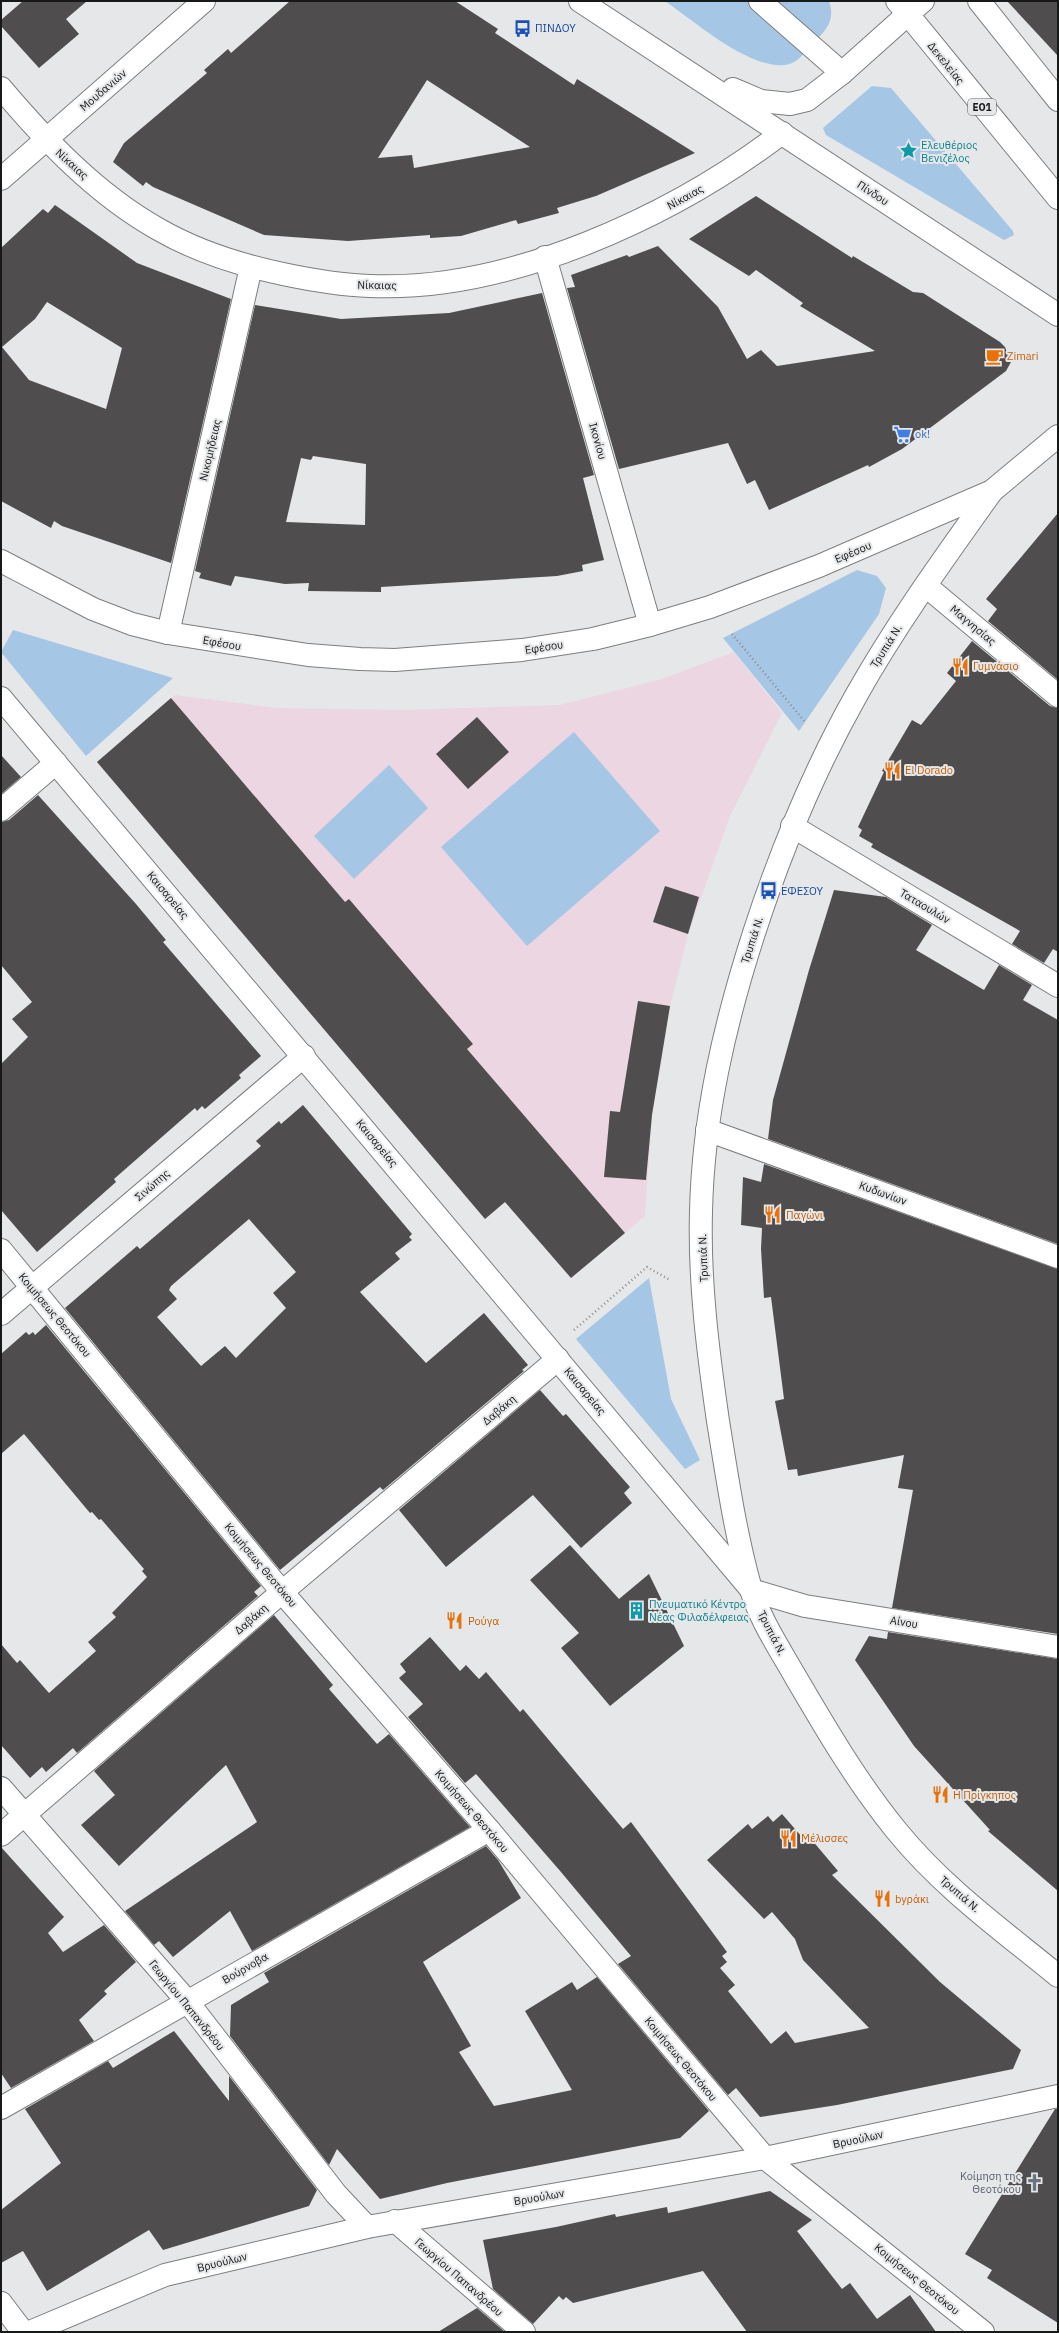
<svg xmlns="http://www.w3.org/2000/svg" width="1059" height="2333" viewBox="0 0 1059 2333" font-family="'IBM Plex Sans',sans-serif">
<rect width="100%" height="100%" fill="#e5e7e9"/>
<path fill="#ecd6e2" d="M734,652L782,713L730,816L688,934L670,1007L652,1115L645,1216L571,1278L505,1202L485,1219L97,762L175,695L277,708L404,710L560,705L662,679Z"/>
<g fill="#a6c6e5">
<path d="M665,1H829C835,18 828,29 816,40C809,47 800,60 792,63C757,77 693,20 665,1Z"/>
<path d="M872,86L891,88L1013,231L1014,235L1004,240L826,135L823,128Z"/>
<path d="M857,570L877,576L886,588L879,614L799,731L723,638Z"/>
<path d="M13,630L173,678L86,756L1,652Z"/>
<path d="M574,732L660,831L527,946L441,847Z"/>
<path d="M389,765L428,808L354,879L314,836Z"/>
<path d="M649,1278L671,1399L700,1460L685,1469L576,1339Z"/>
</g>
<g fill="#4f4d4e" fill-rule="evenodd">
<path d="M23,1H87L66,19L79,34L39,68L1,26V20Z"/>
<path d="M290,1H455L498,29L495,33L574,85L577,79L695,153L596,196L557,208L559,213L518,224L516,220L461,236L430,238V235L348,241L264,235L153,187L146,182L143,186L113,162L124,143L207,73L204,70L228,49L231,53ZM427,80L530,147L414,168L412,155L378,158Z"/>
<path d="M1007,1H1058V56Z"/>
<path d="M756,196L852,258L853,256L913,292L923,293L1000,342L1005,347L1011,362L1006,371L902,449L869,467L868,465L769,510L755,480L747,484L728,443L619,469L567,288L575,287L571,275L627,255L629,257L658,246L718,307L747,359L761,350L777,366L875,351L800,306L803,303L756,270L749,276L689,239Z"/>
<path d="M55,205L137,263L231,299L171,563L62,526L54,521L51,528L1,501V248L43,209L48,213ZM47,302L122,348L106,409L29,380L2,347L35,319Z"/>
<path d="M542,293L594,475L583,478L604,560L582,565L583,571L557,576L381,587V592L308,591L309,583L285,584L235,576L231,586L199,578L201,573L195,571L255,305L341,319L449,313ZM313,456L366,464L365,525L286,522L301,458L311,460Z"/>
<path d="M1058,513V680L988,621L997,609L986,599Z"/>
<path d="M972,641L1050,706L1058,708V952L1053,949L1044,963L1012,944L1020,931L871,847L873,844L859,836L862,830L858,827L884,772L882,771L912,720L921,725L956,681L947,673Z"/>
<path d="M171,698L345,902L349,899L473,1044L467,1049L625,1233L571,1278L505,1202L485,1219L97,762Z"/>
<path d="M477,717L509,752L468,789L436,754Z"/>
<path d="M1,755L21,777L1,794Z"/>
<path d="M38,795L136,904L166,940L163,942L261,1056L239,1075L241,1078L205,1109L202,1106L197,1111L195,1108L114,1179L116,1182L37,1252L1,1210V1064L28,1037L12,1019L32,1002L1,965V822L9,820Z"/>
<path d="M665,886L699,897L688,934L653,922Z"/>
<path d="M834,890L886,897L932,925L916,950L984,990L999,965L1032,985L1023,1000L1058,1020V1244L768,1139L773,1100L809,970Z"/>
<path d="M638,1001L670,1006L652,1115L646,1180L604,1177L610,1111L620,1112Z"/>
<path d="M303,1105L412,1234L409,1237L412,1240L395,1253L400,1259L360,1292L426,1363L484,1313L528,1365L522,1370L524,1371L383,1490L380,1487L280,1570L65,1308L137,1246L140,1249L261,1146L256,1141L279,1121L281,1124ZM249,1219L296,1272L273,1293L286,1308L236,1358L225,1346L201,1366L157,1317L177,1299L169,1290L171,1286Z"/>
<path d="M764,1164L1058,1269V1634L892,1608L913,1490L898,1488L904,1455L798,1476L797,1469L788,1470L775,1401L784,1399L771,1297L764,1298L761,1249L762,1228L741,1225L743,1177L761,1182Z"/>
<path d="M46,1325L261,1586L254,1592L258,1596L77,1753L73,1748L46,1772L42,1767L30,1778L1,1745V1644L17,1663L20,1660L49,1693L96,1651L88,1642L116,1617L112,1613L147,1577L142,1571L144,1569L101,1519L99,1520L92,1512L90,1513L24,1434L1,1454V1354L26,1332L29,1335L33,1332L35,1335Z"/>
<path d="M540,1390L563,1416L566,1414L630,1487L624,1493L632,1503L581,1548L533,1495L446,1567L399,1510Z"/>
<path d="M570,1545L619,1599L649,1574L684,1646L610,1706L561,1648L579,1633L530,1580Z"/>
<path d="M274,1615L333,1685L329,1689L377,1744L389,1734L470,1827L252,1951L230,1911L173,1957L159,1941L154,1945L125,1911L257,1822L226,1765L119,1866L81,1825L115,1795L94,1771Z"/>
<path d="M888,1632L1058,1659V1891L988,1831L990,1830L914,1746L855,1660L869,1636L887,1639Z"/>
<path d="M430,1637L460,1671L466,1665L479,1679L486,1672L520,1712L523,1709L623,1829L631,1822L727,1952L722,1956L727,1962L720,1968L735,1985L728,1991L771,2044L786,2031L795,2043L869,2028L803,1960L795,1939L772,1912L764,1919L707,1860L748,1824L752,1829L768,1816L773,1822L782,1814L802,1837L806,1833L838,1871L832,1875L940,1982L1021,2050L1013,2069L837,2105L760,2117L736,2088L728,2095L618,1964L631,1956L561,1872L476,1774L465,1783L408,1717L423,1704L399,1678L406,1672L400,1664Z"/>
<path d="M486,1846L498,1860L521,1898L423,1962L471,2046L459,2052L494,2106L572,2090L525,2011L572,1982L577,1990L597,1977L709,2111L680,2138L447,2183L380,2199L337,2149L329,2165L230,2036L231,2005L269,1982L264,1973Z"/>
<path d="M1,1847L64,1917L48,1933L63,1952L104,1925L136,1962L104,1991L107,1994L79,2020L94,2041L11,2088L1,2073Z"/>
<path d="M174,2031L229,2101V2076L317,2190L309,2206L163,2250L149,2230L47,2291L23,2251L1,2263V2210L61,2163L25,2109L108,2061L113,2068Z"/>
<path d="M1055,2109H1058V2323L987,2278L992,2270L965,2254Z"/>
<path d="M770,2191L812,2220L797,2231L842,2289L850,2283L877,2319L910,2295L936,2332H747L703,2271L573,2303L566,2297L563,2300L559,2296L533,2324L493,2289L483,2240L556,2227L615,2214L616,2217L667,2207L668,2213Z"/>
<path d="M477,2308L505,2332H438Z"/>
</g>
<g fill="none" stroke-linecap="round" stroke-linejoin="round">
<defs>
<g id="street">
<path d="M760,1L842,73"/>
<path d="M979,1L1058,100"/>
<path d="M908,14L923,1"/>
<path d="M1,88C46,141 96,194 158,229C196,251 240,265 283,274C311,280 341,285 370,286C510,292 673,216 782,133"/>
<path d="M1,179L204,1"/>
<path d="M545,257L650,625"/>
<path d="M926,586L1058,696"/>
<path d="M168,633L251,267"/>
<path d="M1,810L56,763"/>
<path d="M792,826L1058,986"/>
<path d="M707,1130L1058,1257"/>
<path d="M1,1250L282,1592L489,1830L765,2158L983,2332"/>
<path d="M1,1314L304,1056"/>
<path d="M751,1590L805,1606L1058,1647"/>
<path d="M1,1788L187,2001L336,2194L367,2227"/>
<path d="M1,1835L282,1592L558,1359"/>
<path d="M1,2108L489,1830"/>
<path d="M395,2221L524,2332"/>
<path d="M1,2303L23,2332"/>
</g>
<g id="secondary">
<path d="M580,1L1058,315"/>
<path d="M733,89L761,101L790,104L807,100L842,73L908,14"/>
<path d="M992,491C945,557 897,623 857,694C814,770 781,850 754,933C725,1023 703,1116 701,1212C699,1282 708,1352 718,1421C727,1476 735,1532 750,1586C759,1618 779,1648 795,1676C826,1729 857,1782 896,1830C942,1887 1002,1930 1058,1976"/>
<path d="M1,561L93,609L132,624L168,633L308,655L360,659L395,660L522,650L593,639L650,625L710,607L819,566L992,491L1058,436"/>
<path d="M1,698L749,1587"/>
<path d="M30,2332L165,2275L367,2227L765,2158L1058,2096"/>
</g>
<path id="primary" d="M897,1L1058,198"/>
</defs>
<use href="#street" stroke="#7c7e7f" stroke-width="24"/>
<use href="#secondary" stroke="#7c7e7f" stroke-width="24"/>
<use href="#primary" stroke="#7c7e7f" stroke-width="24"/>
<g stroke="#8c8e8f" stroke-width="2.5" stroke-dasharray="1 3" stroke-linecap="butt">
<path d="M732,634L805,722"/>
<path d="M574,1330L647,1267L670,1280"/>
</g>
<use href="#street" stroke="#fff" stroke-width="22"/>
<use href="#secondary" stroke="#fff" stroke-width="22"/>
<use href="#primary" stroke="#fff" stroke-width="22"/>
</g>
<defs>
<symbol id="bus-bare" viewBox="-9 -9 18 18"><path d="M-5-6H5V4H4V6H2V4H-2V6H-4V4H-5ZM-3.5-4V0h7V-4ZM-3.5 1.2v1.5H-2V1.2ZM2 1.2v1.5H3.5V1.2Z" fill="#1a4fb4" stroke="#e5e7e9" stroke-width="2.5" paint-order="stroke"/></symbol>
<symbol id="sight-bare" viewBox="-9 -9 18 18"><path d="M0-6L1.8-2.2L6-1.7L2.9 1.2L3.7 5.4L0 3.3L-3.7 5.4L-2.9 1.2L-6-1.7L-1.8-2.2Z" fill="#0f9aa8" stroke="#e5e7e9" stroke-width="2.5" paint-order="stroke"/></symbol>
<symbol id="cafe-bare" viewBox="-9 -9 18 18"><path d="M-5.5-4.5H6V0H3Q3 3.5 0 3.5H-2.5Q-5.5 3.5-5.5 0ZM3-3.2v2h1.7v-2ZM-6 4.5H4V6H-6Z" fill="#e8710a" stroke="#e5e7e9" stroke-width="2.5" paint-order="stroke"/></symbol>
<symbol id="supermarket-bare" viewBox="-9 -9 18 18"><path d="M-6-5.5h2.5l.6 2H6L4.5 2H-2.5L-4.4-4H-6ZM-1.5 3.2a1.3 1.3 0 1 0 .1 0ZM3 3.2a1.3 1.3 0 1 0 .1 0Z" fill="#3f7fe0" stroke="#e5e7e9" stroke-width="2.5" paint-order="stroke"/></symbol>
<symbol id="restaurant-bare" viewBox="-9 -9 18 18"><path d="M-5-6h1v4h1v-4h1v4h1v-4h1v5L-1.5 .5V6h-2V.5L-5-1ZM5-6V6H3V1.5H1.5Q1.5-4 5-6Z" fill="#e8710a" stroke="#e5e7e9" stroke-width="2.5" paint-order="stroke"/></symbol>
<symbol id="building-bare" viewBox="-9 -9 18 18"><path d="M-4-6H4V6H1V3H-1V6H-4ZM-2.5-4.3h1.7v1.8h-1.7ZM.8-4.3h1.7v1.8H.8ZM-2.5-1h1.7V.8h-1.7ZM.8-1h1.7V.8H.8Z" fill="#0f9aa8" stroke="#e5e7e9" stroke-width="2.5" paint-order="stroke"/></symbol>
<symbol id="church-bare" viewBox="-9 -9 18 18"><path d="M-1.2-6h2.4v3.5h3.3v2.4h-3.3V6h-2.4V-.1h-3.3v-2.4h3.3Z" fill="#6b7280" stroke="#e5e7e9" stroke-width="2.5" paint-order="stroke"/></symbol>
</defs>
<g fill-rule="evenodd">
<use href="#bus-bare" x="510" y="16" width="25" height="25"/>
<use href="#sight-bare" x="896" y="138" width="25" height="25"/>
<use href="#cafe-bare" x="982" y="344" width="25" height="25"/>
<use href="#supermarket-bare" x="890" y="422" width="25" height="25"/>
<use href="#restaurant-bare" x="948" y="654" width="25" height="25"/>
<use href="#restaurant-bare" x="880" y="758" width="25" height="25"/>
<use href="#bus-bare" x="756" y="878" width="25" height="25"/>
<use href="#restaurant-bare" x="760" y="1202" width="25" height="25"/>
<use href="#building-bare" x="624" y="1598" width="25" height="25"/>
<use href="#restaurant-bare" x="442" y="1608" width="25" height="25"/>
<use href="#restaurant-bare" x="928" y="1782" width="25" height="25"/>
<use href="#restaurant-bare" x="776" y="1826" width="25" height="25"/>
<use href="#restaurant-bare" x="870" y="1886" width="25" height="25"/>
<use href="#church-bare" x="1022" y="2170" width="25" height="25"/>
</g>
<g text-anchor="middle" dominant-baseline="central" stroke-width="4" stroke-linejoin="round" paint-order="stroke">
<rect fill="#e5e7e9" stroke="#555657" stroke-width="1" x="968" y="99" width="28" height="16" rx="3"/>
<g font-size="10" font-weight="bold" fill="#171818">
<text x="982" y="107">ΕΟ1</text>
</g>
<g font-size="11" fill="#164399" stroke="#e5e7e9" text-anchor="start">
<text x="535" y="28">ΠΙΝΔΟΥ</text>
<text x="781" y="891">ΕΦΕΣΟΥ</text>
</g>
<g font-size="11" fill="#171818" stroke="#e5e7e9">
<text transform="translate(946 63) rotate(51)">Δεκελείας</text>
<text transform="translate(103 90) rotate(-41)">Μουδανιών</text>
<text transform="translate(72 164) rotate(42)">Νίκαιας</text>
<text transform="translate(873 193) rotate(33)">Πίνδου</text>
<text transform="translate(685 197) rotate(-29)">Νίκαιας</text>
<text transform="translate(377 285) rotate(1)">Νίκαιας</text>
<text transform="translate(598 441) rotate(74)">Ικονίου</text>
<text transform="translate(210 450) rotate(-77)">Νικομήδειας</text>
<text transform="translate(853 552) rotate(-23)">Εφέσου</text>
<text transform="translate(973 625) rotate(40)">Μαγνησίας</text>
<text transform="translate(222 643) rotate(10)">Εφέσου</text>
<text transform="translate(886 646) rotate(-58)">Τρυπιά Ν.</text>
<text transform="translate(544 647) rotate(-9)">Εφέσου</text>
<text transform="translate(168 895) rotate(50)">Καισαρείας</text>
<text transform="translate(925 906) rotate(31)">Ταταουλών</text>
<text transform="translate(752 940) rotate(-72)">Τρυπιά Ν.</text>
<text transform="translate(377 1143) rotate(50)">Καισαρείας</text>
<text transform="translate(152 1185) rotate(-41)">Σινώπης</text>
<text transform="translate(883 1193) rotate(20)">Κυδωνίων</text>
<text transform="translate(703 1258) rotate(-92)">Τρυπιά Ν.</text>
<text transform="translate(55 1315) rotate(50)">Κοιμήσεως Θεοτόκου</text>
<text transform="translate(585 1391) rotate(50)">Καισαρείας</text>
<text transform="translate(499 1410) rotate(-40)">Δαβάκη</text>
<text transform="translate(261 1565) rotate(50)">Κοιμήσεως Θεοτόκου</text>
<text transform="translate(251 1619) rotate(-41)">Δαβάκη</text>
<text transform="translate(904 1622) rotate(9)">Αίνου</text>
<text transform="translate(772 1633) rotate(63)">Τρυπιά Ν.</text>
<text transform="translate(472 1811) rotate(49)">Κοιμήσεως Θεοτόκου</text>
<text transform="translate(960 1894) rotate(41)">Τρυπιά Ν.</text>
<text transform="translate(245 1968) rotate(-30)">Βούρνοβα</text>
<text transform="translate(187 2005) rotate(51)">Γεωργίου Παπανδρέου</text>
<text transform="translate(681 2059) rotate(50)">Κοιμήσεως Θεοτόκου</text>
<text transform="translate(858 2139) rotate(-12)">Βρυούλων</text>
<text transform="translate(539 2197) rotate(-10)">Βρυούλων</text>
<text transform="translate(222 2262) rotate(-14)">Βρυούλων</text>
<text transform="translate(459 2277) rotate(41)">Γεωργίου Παπανδρέου</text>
<text transform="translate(917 2279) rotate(39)">Κοιμήσεως Θεοτόκου</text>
</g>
<g font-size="11" fill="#0d838f" stroke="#e5e7e9" text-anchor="start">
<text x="921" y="145">Ελευθέριος<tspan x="921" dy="13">Βενιζέλος</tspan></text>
<text x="649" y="1604">Πνευματικό Κέντρο<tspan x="649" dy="13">Νέας Φιλαδέλφειας</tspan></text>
</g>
<g font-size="11" fill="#c56008" stroke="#e5e7e9" text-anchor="start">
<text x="1007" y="356">Zimari</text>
<text x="973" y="666">Γυμνάσιο</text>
<text x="905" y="770">El Dorado</text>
<text x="786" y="1215">Παγώνι</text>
<text x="468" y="1621">Ρούγα</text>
<text x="953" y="1795">Η Πρίγκηπος</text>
<text x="801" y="1838">Μέλισσες</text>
<text x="895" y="1899">byράκι</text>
</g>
<g font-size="11" fill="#366cbe" stroke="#e5e7e9" text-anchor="start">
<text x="915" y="434">ok!</text>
</g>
<g font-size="11" fill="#5b616d" stroke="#e5e7e9" text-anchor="end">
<text x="1021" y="2176">Κοίμηση της<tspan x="1021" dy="13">Θεοτόκου</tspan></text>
</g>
</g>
<rect width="1059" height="2333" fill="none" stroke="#171818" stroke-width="4"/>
</svg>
